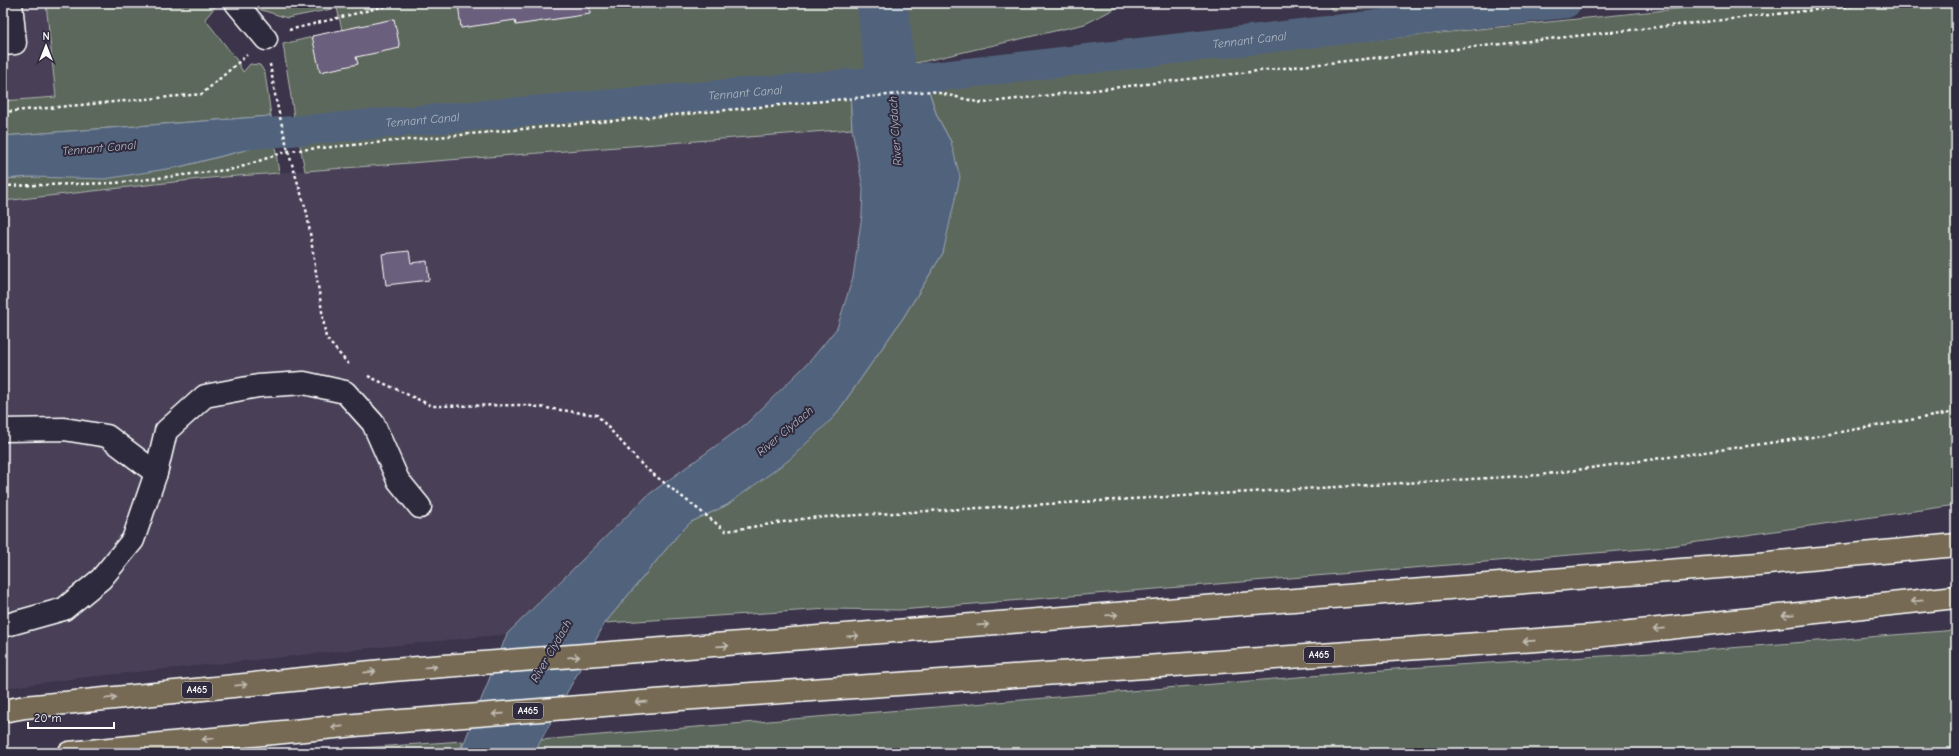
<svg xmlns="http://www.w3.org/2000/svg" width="1959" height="756" viewBox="0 0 1959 756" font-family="'Comic Neue',sans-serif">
<rect width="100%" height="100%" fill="#3b344a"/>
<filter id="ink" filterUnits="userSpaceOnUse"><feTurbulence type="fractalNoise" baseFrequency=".025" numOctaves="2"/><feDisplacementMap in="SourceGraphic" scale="8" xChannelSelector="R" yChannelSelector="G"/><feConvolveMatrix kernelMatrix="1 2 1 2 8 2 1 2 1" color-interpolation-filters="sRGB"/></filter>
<g filter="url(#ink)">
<g fill="#494159">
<path d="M3,3H46L56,97L3,101Z"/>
<path d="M852,129L863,188L862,215L853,277L837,328L810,361L746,424L648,495L507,634L78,678L3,688V201L210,178Z"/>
</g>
<g fill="#5d685c" stroke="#aeb4ae">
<path d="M46,3H214L216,6L205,19L236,59L243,72L250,64L260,65L265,73L271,116L3,136V101L56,97Z"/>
<path d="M247,3H1126L1085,24L921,62L857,73L294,117L283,44L342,30L337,8L287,18L249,6Z"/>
<path d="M1327,3H1472L1462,5L1332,10Z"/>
<path d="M1735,3H1956V505L1656,548L900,610L829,609L605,623L677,536L691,522L727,505L834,417L903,318L943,253L951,142L937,116L927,85Z"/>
<path d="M850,92L852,129L305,171L299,140Z"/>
<path d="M261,146H275L279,173L210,178L3,201V179L179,167Z"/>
<path d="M1956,630V753H534L540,740L564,738L1407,668L1717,649Z"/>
<path d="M463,741L460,753H287Z"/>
</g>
<g fill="#51647c" stroke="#97a2b0">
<path d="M927,85L937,116L951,142L960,177L943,253L903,318L834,417L789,460L727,505L691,522L677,536L605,623L534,753H460L507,634L648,495L746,424L810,361L837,328L853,277L862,215L863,188L852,129L850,92Z"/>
<path d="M271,116L275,146H261L179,167L105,179L31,177L3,179V136Z"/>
</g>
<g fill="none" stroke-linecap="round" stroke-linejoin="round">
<path stroke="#51647c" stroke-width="30" id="s1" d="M232,136L933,77L1566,3"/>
<path stroke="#51647c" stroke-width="51" d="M882,3L893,94L898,158"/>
</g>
<g fill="#6a5e7c" stroke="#fff">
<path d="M458,3H590H589L590,14L516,25L515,20L461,28Z"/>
<path d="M394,19L400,48L356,57L358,64L320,72L312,36Z"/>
<path d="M409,251L411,263L427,261L429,280L386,285L382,254Z"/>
</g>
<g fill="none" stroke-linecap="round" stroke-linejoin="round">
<defs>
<g id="minor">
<path d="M236,3L266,39"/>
<path d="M3,44L15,43L11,3"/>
<path d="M3,430L64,429L107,436L156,473"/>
<path d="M3,626L64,609L101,579L133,540L156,473L166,431L205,396L258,386L304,383L345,392L373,423L398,480L420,507"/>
</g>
<g id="highway">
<path d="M3,711L25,707L392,670L1758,564L1956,545"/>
<path d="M69,753L376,723L680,699L1594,636L1956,597"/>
</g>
</defs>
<use href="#minor" stroke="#fff" stroke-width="25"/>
<use href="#highway" stroke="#fff" stroke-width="25"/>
<g stroke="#fff" stroke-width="2.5" stroke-dasharray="3 3" stroke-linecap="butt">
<path d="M289,30L386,6L392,3"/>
<path d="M270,64L276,100L288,151L307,213L326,338L350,366"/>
<path d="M3,112L202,94L247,55"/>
<path d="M3,186L115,183L235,169L288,151L931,91L982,103L1310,65L1878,3"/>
<path d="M368,376L432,406L524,405L597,415L644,467L726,531L809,518L1540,475L1812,437L1956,412"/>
</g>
<use href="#minor" stroke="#2f2a3d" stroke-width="22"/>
<use href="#highway" stroke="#766a55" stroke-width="22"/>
</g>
<defs><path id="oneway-shaft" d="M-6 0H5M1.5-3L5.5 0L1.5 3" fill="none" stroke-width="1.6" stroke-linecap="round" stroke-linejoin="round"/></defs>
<g stroke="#c1bcb2">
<use href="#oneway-shaft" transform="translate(1917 601) rotate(174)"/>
<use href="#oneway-shaft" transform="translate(1112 615) rotate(-4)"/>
<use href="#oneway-shaft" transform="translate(1788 615) rotate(174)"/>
<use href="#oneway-shaft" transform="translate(983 625) rotate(-4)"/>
<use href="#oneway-shaft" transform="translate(1659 629) rotate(174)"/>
<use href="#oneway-shaft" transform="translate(853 636) rotate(-4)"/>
<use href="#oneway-shaft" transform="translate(1529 641) rotate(176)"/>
<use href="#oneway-shaft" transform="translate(723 646) rotate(-4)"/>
<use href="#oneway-shaft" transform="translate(574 657) rotate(-4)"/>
<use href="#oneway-shaft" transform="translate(431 667) rotate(-4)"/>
<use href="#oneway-shaft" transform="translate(370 672) rotate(-6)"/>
<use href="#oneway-shaft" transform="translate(241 685) rotate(-6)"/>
<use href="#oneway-shaft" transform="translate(111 698) rotate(-6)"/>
<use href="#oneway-shaft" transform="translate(641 702) rotate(176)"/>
<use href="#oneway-shaft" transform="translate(498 714) rotate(176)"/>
<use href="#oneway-shaft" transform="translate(337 727) rotate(174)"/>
<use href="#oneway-shaft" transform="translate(208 739) rotate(174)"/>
</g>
</g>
<g text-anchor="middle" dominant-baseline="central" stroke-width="4" stroke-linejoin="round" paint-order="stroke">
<g fill="#2f2a3d" stroke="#c1bfc5" stroke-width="1">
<rect x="1304" y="647" width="30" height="16" rx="3"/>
<rect x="182" y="682" width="30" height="16" rx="3"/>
<rect x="513" y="703" width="30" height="16" rx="3"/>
</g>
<g font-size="10" font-weight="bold" fill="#fff">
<text x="1319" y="655">A465</text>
<text x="197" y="690">A465</text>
<text x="528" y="711">A465</text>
</g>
<g font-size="12" font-style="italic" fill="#b1b9c4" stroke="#2f2a3d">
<text stroke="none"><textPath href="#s1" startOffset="1022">Tennant Canal</textPath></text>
<text stroke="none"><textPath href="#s1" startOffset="515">Tennant Canal</textPath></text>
<text stroke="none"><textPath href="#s1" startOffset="191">Tennant Canal</textPath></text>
<text transform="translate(895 131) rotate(-94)">River Clydach</text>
<text transform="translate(99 148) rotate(-5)">Tennant Canal</text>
<text transform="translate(785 431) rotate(-40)">River Clydach</text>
<text transform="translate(551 651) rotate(-60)">River Clydach</text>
</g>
</g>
<rect width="1959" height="756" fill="none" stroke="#2f2a3d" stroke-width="16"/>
<rect x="8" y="8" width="1943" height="740" fill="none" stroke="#fff" stroke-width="1.5" filter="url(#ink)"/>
<g transform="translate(46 46)" stroke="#2f2a3d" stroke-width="3" paint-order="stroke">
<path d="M0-3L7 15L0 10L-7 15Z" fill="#ffffff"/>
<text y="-6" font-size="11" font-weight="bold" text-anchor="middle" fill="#ffffff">N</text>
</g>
<path d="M28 722v6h86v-6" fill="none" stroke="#ffffff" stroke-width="2"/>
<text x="34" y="722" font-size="12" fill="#ffffff" stroke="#2f2a3d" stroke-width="3" paint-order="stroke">20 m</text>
</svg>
